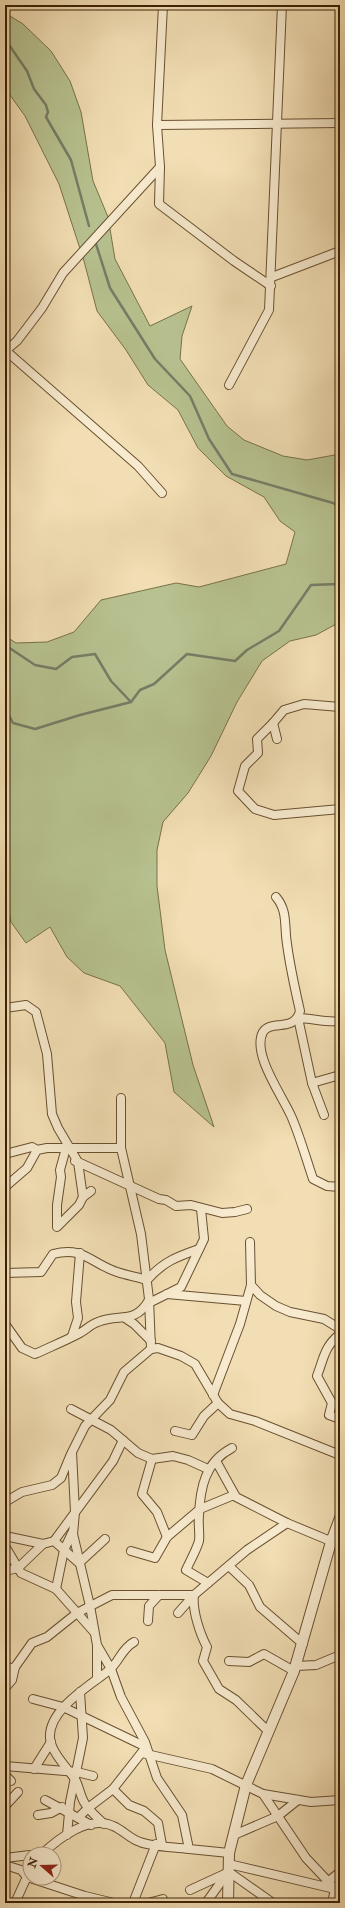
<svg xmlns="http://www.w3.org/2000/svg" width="345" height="1908" viewBox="0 0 345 1908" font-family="'IM FELL Double Pica',serif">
<rect width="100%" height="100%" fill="#f2deb4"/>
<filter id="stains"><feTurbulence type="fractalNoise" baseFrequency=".005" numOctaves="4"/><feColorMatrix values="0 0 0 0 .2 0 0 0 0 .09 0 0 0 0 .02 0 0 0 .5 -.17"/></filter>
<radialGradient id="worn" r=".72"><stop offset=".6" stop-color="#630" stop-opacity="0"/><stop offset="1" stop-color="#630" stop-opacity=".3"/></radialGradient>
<path fill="#b7c290" stroke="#79714a" d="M5,13L23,24L51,51L70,81L81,112L93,181L108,217L115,259L150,326L192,306L182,336L180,359L227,426L244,440L283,456L307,460L340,454V622L316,635L290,641L262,661L237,702L211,756L188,793L163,822L157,850V886L165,950L193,1065L214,1127L174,1092L165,1043L120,986L84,973L67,957L50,927L26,943L11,922L5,893V636L16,643L47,642L74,632L101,600L176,583L199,587L286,564L295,532L280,521L264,497L226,476L198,448L178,410L148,385L126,350L97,311L84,261L59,184L25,116L5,88Z"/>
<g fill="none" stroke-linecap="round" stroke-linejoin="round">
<g stroke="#757e67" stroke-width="2.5">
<path d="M5,39L27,71L34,89L46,105L48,112L46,117L71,160L89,226"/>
<path d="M96,244L110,288L155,359L190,396L209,439L232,474L333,503L340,507"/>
<path d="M5,645L35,665L56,669L72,657L95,654L111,681L131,702"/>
<path d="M5,708L13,723L35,729L80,715L131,702L140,690L154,684L187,654L235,661L247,650L279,631L311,585L337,584L340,586"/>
</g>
<defs>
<g id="minor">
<path d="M157,125L340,123"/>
<path d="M160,167L159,204L234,261L271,286"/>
<path d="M272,277L340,251"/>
<path d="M5,350L138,466L162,493"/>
<path d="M5,351L17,341L42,308L63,273L160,167L157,125L163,5"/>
<path d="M229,385L269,310L282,5"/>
<path d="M273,723L257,739L258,753L245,766L238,791L255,809L274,815L340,809"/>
<path d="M277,739L273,723L284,710L304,704L340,707"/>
<path d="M276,897C288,911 284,926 287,944C290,967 295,989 300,1011C294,1033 271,1019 263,1032C251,1054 284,1098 292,1118C300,1137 306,1158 313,1179L327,1186L340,1187"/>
<path d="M5,1008L26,1005L36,1012L47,1054L52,1114L58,1128L78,1162L159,1199L166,1200L176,1206L191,1205L222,1213L235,1212L247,1209"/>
<path d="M312,1083L340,1075"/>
<path d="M324,1115L312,1083L298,1018C312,1018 326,1023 340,1021"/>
<path d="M66,1148L60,1170L61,1177L57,1205V1227L79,1205L83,1197L91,1191"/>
<path d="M121,1148V1098"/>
<path d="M5,1154L32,1147L37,1150"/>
<path d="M75,1161L78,1162L83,1197"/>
<path d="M5,1187L27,1168L37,1150L47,1148H121L141,1234L149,1299L151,1349"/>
<path d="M5,1273L41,1272L53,1254C84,1246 90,1263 117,1272C126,1275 137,1277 147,1280C163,1262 176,1257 199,1249"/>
<path d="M251,1285L260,1295L276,1306L290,1312L324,1319L340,1329"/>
<path d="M167,1294L246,1301"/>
<path d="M149,1303L181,1287L204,1239L201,1209"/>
<path d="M125,1318L134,1324L151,1341"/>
<path d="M5,1324L22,1348L35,1354C50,1347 65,1341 80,1333C86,1330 91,1324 98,1322C119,1313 135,1325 149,1300"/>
<path d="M340,1334C324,1347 324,1358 317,1376L332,1403L329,1415L340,1419"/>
<path d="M72,1336L78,1318L76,1302L80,1253"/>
<path d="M213,1395L240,1324L251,1285L250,1242"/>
<path d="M71,1409L111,1430L138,1453L152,1459L173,1456L188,1460L208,1469"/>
<path d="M175,1431L192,1435L204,1416L218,1403"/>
<path d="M152,1459L142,1494L157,1512L167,1537"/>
<path d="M216,1461L236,1497L287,1523"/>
<path d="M5,1502L22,1492L52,1485L61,1478L71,1454"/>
<path d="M5,1536L43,1544L54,1541L113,1461L123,1440"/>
<path d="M54,1541L79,1563L105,1539"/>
<path d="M5,1546L21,1573L56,1589L94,1632"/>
<path d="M131,1551L155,1558L167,1537L200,1509L234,1495"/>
<path d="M229,1566L249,1585L260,1607L303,1644"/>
<path d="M5,1571L18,1568L43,1544"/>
<path d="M208,1583L186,1570C190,1561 196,1551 199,1541C200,1534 198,1524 199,1516C200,1488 205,1462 232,1448"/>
<path d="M56,1589L64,1550L73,1531"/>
<path d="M194,1595C192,1610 200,1634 207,1647L203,1661L219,1689L236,1700L269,1732"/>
<path d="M178,1613L194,1595"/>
<path d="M148,1621L149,1606L159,1595"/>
<path d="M97,1646V1679"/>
<path d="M229,1661L249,1662L264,1654L294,1671"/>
<path d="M296,1666L316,1665L340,1655"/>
<path d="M5,1670L15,1667"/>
<path d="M5,1688L12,1680L15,1667L32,1643L47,1637L77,1613L112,1595H194L247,1550L287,1523L340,1545"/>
<path d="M33,1699L63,1707L146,1747L113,1789L88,1808L78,1818"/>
<path d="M142,1753L212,1769L263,1794L306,1858L340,1894"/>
<path d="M5,1766L77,1772L93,1776"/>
<path d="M34,1769L51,1742"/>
<path d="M5,1775L11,1781"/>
<path d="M113,1789L129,1805L144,1811L158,1823L162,1845"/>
<path d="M263,1794L311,1802L340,1800"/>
<path d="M45,1800L91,1825"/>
<path d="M5,1806L18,1792"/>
<path d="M38,1815L51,1813L62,1807"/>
<path d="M104,1824C98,1818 88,1810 84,1802C80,1795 79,1786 75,1779C67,1768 51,1752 50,1738C48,1710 89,1686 108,1671C119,1663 121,1649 134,1642"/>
<path d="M67,1835L70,1802L83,1738L80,1692"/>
<path d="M234,1835L278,1816L298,1800"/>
<path d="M229,1853L189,1849L182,1815L157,1778L145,1742L121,1697L111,1669L97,1645L90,1606L73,1534L75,1512L72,1452L85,1426L110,1400L124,1372L151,1349L158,1348L181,1356L195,1364L218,1403L230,1414L255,1421L340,1455"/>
<path d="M42,1854C59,1838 89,1815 113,1826C123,1830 130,1839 140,1842C153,1847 175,1847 189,1849"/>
<path d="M5,1858L30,1855"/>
<path d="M229,1864L335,1889L332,1903"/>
<path d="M5,1865L21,1870L27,1877L85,1896L114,1903"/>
<path d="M229,1872L273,1903"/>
<path d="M325,1884L340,1872"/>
<path d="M190,1890L229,1872"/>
<path d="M15,1903L30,1870"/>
<path d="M133,1903L156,1844"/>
<path d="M148,1903L163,1899"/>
<path d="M206,1903L228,1872"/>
</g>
<path id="tertiary" d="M228,1903L229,1853L246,1785L294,1671L331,1542L340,1518"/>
</defs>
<use href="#minor" stroke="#695030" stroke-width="10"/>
<use href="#tertiary" stroke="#695030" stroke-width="12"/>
<use href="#minor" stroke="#f7eace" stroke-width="8"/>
<use href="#tertiary" stroke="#f7eace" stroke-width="10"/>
</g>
<rect width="345" height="1908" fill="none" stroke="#f2deb4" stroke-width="20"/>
<rect x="6" y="6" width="333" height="1896" fill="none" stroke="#3b2004" stroke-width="2"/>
<rect x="10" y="10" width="325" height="1888" fill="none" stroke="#3b2004"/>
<g transform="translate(42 1866) rotate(290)"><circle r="19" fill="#f7eace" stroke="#ac997d"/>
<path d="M0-3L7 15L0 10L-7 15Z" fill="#8f2418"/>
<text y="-6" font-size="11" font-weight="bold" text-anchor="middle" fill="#3b2004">N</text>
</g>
<rect width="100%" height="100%" filter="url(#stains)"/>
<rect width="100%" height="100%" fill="url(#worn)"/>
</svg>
